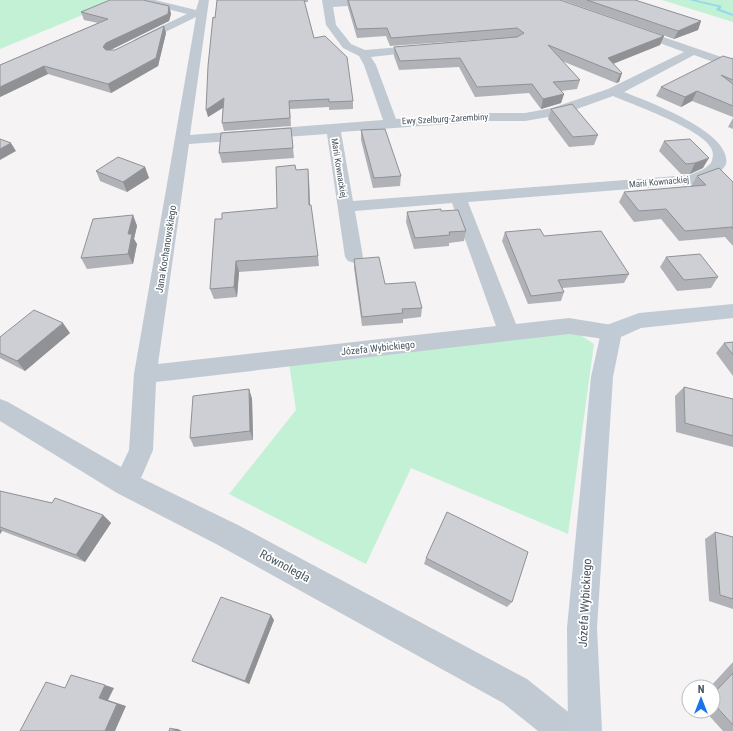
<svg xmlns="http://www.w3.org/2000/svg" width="733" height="731" viewBox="0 0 733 731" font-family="'Roboto Condensed',sans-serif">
<rect width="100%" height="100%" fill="#f5f3f3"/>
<g fill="#c3f1d5">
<path d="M0,0H119L0,49Z"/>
<path d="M662,0H733V22Z"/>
<path d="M576,332L594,344L568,534L411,468L366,564L229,494L296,410L289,363Z"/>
</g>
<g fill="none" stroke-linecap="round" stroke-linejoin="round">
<path fill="#90daee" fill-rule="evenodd" d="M689,0H696L722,6L720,9L733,14V16L716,10L718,7Z"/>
<path fill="#c1cad2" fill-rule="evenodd" d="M147,0H155L196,10L199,0H209L190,135L383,120L364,65L359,56L343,48L326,25L322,0H392L387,3L333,7L336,25L351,44L365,50L425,45L431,48L425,51L371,57L376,65L396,119L488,113H525L552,108L608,89L684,52L630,32L629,30L630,28L634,27L733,61V69L694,55L624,92C644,100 733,132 726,164C720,176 705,181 693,184L468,202L516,324L569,318L618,326L621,332L618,338L611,340L569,334L156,382L153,450L141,478L238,525L527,679L577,719L582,731H538L503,703L218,545L117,493L0,421V399L8,402L121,467L129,450L134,374L196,17L143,43H135L133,41L135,39L187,14L148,4L146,2ZM613,96C634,105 702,129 711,148C714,153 713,158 711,163L704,169L690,175L353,201L341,132L488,121H525L560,115ZM327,134L345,257L348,261L354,263L360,261L363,257L355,211L452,203L496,326L158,364L189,144Z"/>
<path fill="#c1cbd6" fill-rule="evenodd" d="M733,304V318L641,328L621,337L613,377L597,628L602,731H568L567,628L591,377L601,332L604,326L639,313Z"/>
</g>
<g fill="#b0b2b7">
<path d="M217,0H308V2H304L314,38L353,101V109L329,110V107L290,109L291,126L224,131L222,123L223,107L208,117L215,18Z"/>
<path d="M347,0L664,36L660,45L613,64L622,73L619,82L616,83L562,61L580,80L577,89L561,91L564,94L561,103L541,109L529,93L475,97L459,67L399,70L394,56V47L516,37L390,46L386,36L357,38L348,7Z"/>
<path d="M562,0H635L701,21L698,30L674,39Z"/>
<path d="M169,6L171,14L169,21L111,50H115L166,33L158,66L111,93L48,74L0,97V65L98,23L84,20L81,12Z"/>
<path d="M733,57V117L692,101L681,107L656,96L661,87L732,59Z"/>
<path d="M551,109L598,135L594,145L569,147L548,119Z"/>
<path d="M733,118V129L728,127Z"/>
<path d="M291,128L294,158L222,163L219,153Z"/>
<path d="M361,130L401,176L400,186L373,188L361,140Z"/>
<path d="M664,141L703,168L690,174H681L659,151Z"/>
<path d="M145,167L149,178L127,192L100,181L96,171Z"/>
<path d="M296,170L309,179L310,205L318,256L319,266L239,272L237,297L214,299L210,289L277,208Z"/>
<path d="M697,176L733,182V246L725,237L679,241L661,219L634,222L619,202L624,192L692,186H691Z"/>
<path d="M441,211L466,231L464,241L449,243V246L414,249L406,222L407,212Z"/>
<path d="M133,215L137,226L134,239L137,244L133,264L87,269L81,258Z"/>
<path d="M505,232L544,236L629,274L624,283L562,288L564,292L561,301L528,304L502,241Z"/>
<path d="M666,257L718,277L711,288L677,291L660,267Z"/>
<path d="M354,259L385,284L422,308L421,317L403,319V323L362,326L354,268Z"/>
<path d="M70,333L25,371L0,358V337Z"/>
<path d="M733,342V376L716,353L724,343Z"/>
<path d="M684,387L733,399V447L676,432L675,396Z"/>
<path d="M249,389L252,399L253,440L194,447L190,438Z"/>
<path d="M0,491L103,515L111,523L85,562L2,531L0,534Z"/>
<path d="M715,532L733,537V609L709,601L705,539Z"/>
<path d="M426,558L512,602L507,607L424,564Z"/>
<path d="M274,620L249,684L198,664L192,661Z"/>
<path d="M733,662V731H723L705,711H713V687H710Z"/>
</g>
<g fill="#909195">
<path d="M169,6L171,14L169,21L108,51L106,55L103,47L106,43Z"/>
<path d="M701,21L698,30L674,39L678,31Z"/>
<path d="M164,26L166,33L158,66L111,93L108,84Z"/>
<path d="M664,36L660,45L605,67L608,58Z"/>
<path d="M44,66L48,74L0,97V87Z"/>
<path d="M622,73L619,82L616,83L620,74Z"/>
<path d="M697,91L692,101L681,107L685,97Z"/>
<path d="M564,94L561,103L541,109L543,99Z"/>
<path d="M224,98L226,106L208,117L206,110Z"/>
<path d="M11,143L16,151L0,160V149Z"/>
<path d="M709,158L703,168L690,174L695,163Z"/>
<path d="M145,167L149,178L127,192L123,182Z"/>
<path d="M308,169L309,179L310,216L309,205Z"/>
<path d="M133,215L137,226L134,239L137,244L133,264L128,254V234Z"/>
<path d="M236,261L239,272L237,297L234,287Z"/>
<path d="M63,323L70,333L25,371L17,361Z"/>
<path d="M249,389L252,399L253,440L250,431Z"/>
<path d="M103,515L111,523L85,562L76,555Z"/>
<path d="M0,529L2,531L0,534Z"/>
<path d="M271,615L274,620L249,684L245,681Z"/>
<path d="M105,685L114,688L108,700L126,706L115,731H105L99,698Z"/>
<path d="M170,728L178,729L182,731H177Z"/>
</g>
<g fill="#cdcfd5" stroke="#909195">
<path d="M110,0H143L169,6L168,14L106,43L103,47L106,50H115L164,26L156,58L108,84L44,66L0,87V65L108,19L81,12Z"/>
<path d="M217,0H304L314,38L325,36L347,57L353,101L329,102V99L289,101L290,118L222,123L224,98L206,110L208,66L213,17L215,18Z"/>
<path d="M348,0H560L664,36L608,58L622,73L620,74L548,45L580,80L553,82L564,94L543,99L532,84L477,87L460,58L400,61L394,47L517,37L524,33L517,28L391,38L387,28L357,29Z"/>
<path d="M587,0H635L701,21L678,31Z"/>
<path d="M723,56L733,59V80L721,75L733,84V106L697,91L685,97L661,87Z"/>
<path d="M572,104L598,135L573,137L551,109Z"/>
<path d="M291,128L293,148L219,153L221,133Z"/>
<path d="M385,129L401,176L374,178L361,130Z"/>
<path d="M0,139L11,143L0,149Z"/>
<path d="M690,139L709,158L695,163L686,164L664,141Z"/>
<path d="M118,157L145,167L123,182L96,171Z"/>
<path d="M295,165L296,170L308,169L309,205H311L318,256L236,261L234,287L210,289L215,219H222V213L277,208L276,167Z"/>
<path d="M719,168L733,182V229L732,227L685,231L666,209L639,211L624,192L706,185L697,176Z"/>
<path d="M441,209V211L458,210L466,231L449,232L450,235L415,238L407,212Z"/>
<path d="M133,215L128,234H132L128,254L81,258L93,219Z"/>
<path d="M540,229L544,236L601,231L629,274L558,280L564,292L531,296L505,232Z"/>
<path d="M700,254L718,277L684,280L666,257Z"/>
<path d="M379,257L385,284L415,282L422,308L402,309L403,313L362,317L354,259Z"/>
<path d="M34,310L63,323L17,361L0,353V337Z"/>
<path d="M733,342V355L724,343Z"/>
<path d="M684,387L733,399V436L685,423Z"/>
<path d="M249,389L250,431L190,438L193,396Z"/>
<path d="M0,491L52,503L55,498L103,515L76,555L0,527Z"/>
<path d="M447,512L528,552L512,602L426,558Z"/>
<path d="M715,532L733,537V599L720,595Z"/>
<path d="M221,597L271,615L245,681L192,661Z"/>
<path d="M733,673V725L713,703V694Z"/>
<path d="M71,675L105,685L99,698L117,704L105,731H20L46,682L65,688Z"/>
<path d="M170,728L177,731H169Z"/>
</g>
<g text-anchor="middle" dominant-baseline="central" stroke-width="3.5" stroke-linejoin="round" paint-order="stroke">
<g font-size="9" fill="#4a5661" stroke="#fff">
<text transform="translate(445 119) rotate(-3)">Ewy Szelburg-Zarembiny</text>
<text transform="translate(339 168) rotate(81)">Marii Kownackiej</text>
<text transform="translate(659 182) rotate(-5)">Marii Kownackiej</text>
</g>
<g font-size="10" fill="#4a5661" stroke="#fff">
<text transform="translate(166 249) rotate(-81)">Jana Kochanowskiego</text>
<text transform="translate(378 348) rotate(-6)">Józefa Wybickiego</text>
</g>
<g font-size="12" fill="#4a5661" stroke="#fff">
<text transform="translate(285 566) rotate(28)">Równoległa</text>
<text transform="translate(585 603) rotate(-87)">Józefa Wybickiego</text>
</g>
</g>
<g transform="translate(701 699)"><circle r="19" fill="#ffffff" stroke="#b7bbc0"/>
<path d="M0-3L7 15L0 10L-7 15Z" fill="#1a73e8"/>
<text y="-6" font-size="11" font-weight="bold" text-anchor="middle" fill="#4a5661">N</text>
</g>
</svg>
